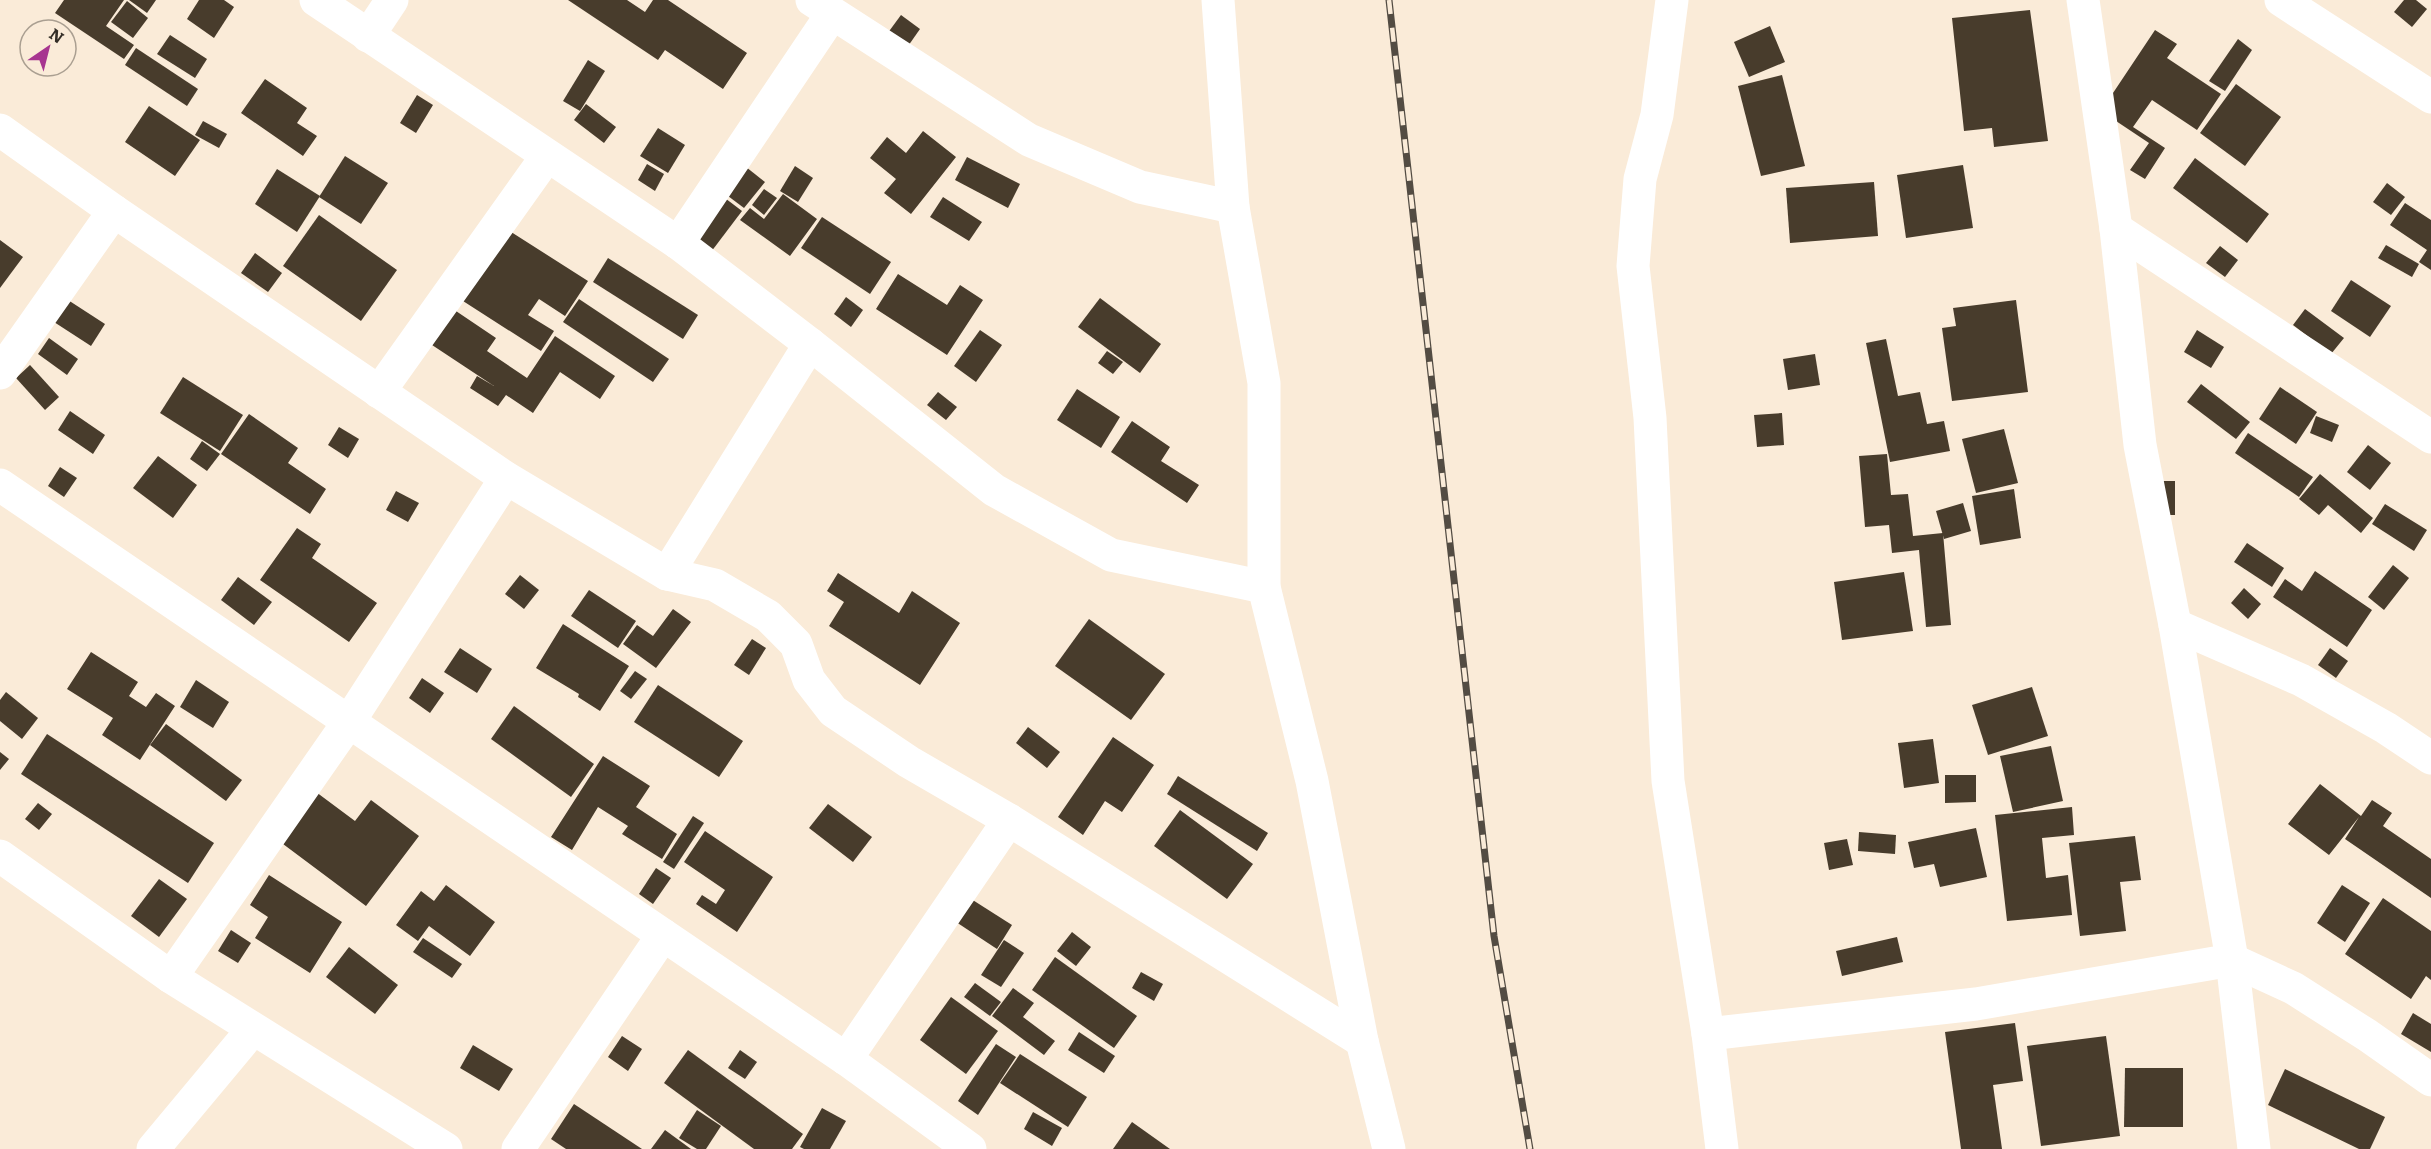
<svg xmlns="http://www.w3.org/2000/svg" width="2431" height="1149" viewBox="0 0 2431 1149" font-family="Literata,serif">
<rect width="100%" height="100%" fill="#faebd8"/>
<g fill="#483c2c">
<path d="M64,0H124L106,26L134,45L124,59L55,13Z"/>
<path d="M129,0H156L147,13Z"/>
<path d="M199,0H224L234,7L214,38L187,19Z"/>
<path d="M568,0H627L645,12L653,0H668L747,53L723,89L665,50L658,60Z"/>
<path d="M2404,0H2416L2427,9L2412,27L2394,12Z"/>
<path d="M127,1L148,18L133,38L111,22Z"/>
<path d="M2030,10L2048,141L1994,147L1992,128L1964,131L1952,18Z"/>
<path d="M901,15L920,29L906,49L887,34Z"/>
<path d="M1770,26L1785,62L1749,77L1734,42Z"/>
<path d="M2155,30L2177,44L2167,58L2221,94L2197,130L2152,100L2133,127L2165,148L2145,179L2130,170L2149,143L2101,111Z"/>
<path d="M170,35L207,59L195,78L157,54Z"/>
<path d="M2238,39L2252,50L2225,91L2209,81Z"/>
<path d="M136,48L198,89L187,106L125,65Z"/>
<path d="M588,60L605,71L580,111L563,101Z"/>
<path d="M1782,75L1805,166L1761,176L1738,86Z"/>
<path d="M265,79L307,108L297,123L317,136L303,156L241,113Z"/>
<path d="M2236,84L2281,117L2245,166L2200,133Z"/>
<path d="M417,95L433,105L416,133L400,123Z"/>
<path d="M586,104L616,127L604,143L574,120Z"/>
<path d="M149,106L200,140L175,176L125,142Z"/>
<path d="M203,121L227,134L219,148L195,135Z"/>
<path d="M658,128L685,145L668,173L640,156Z"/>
<path d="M923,131L956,157L911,214L884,193L896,179L870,158L887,137L906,153Z"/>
<path d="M345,156L388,183L361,224L319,197Z"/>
<path d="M967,157L1020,184L1008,208L955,180Z"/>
<path d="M2195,158L2269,214L2247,243L2173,188Z"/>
<path d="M741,163L765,182L744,208L720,190Z"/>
<path d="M647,164L664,174L655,191L638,180Z"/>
<path d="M1963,165L1973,228L1906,238L1897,175Z"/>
<path d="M795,166L813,178L798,202L780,191Z"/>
<path d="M277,169L320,196L297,232L255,204Z"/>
<path d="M1874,182L1878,236L1790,243L1786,188Z"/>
<path d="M2387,183L2405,197L2391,215L2373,202Z"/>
<path d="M764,189L777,198L764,215L752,205Z"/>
<path d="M717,192L742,211L711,252L686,233Z"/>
<path d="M783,194L817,219L790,256L740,220L750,208L764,219Z"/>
<path d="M943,197L982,222L969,241L930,217Z"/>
<path d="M2405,203L2431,220V270L2419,262L2427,250L2390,225Z"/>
<path d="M319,215L397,270L361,321L283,266Z"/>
<path d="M822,217L891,262L870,294L801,248Z"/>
<path d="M508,230L588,281L565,316L539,299L528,315L554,331L541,351L463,301Z"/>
<path d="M0,240L23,257L0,288Z"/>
<path d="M2386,245L2419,264L2412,277L2378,258Z"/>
<path d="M2220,246L2238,260L2225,277L2206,263Z"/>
<path d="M255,253L282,273L268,292L241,273Z"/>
<path d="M608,258L698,315L683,339L593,282Z"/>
<path d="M898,274L947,305L960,285L983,300L947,355L876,309Z"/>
<path d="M2351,280L2391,306L2370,337L2331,311Z"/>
<path d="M846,297L863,310L851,327L834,314Z"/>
<path d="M1100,298L1161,344L1140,373L1078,327Z"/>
<path d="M579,299L669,359L653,382L563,322Z"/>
<path d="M68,300L105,324L91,346L54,322Z"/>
<path d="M2016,300L2028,392L1952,401L1942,328L1956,326L1953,308Z"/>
<path d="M453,309L496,338L487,351L527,378L555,336L615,376L600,399L560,372L533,413L506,395L498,406L470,388L477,376L494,386L429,343Z"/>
<path d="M2305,309L2344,338L2331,354L2293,325Z"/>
<path d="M980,330L1002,345L976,382L954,366Z"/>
<path d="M2197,330L2224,347L2211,368L2184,352Z"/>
<path d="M49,338L78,359L67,375L38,354Z"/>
<path d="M1886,339L1898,396L1920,392L1927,424L1944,421L1950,451L1890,462L1866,343Z"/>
<path d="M1107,351L1123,362L1113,374L1098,363Z"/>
<path d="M1815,354L1820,385L1788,390L1783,359Z"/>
<path d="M30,365L59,397L45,410L16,378Z"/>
<path d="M183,377L243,415L220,451L160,413Z"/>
<path d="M2201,384L2250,422L2236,439L2187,402Z"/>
<path d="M2280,387L2317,412L2296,444L2259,419Z"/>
<path d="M1077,389L1120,417L1101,448L1057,420Z"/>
<path d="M938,392L957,407L946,420L927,405Z"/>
<path d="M70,411L105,435L93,454L58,430Z"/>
<path d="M1782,413L1784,445L1757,447L1754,415Z"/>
<path d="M249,414L298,448L288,463L326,489L310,514L221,454Z"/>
<path d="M2316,416L2339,425L2332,442L2310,433Z"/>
<path d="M1132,421L1170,447L1161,461L1199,485L1187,503L1111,452Z"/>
<path d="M339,427L359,439L348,458L328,445Z"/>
<path d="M2004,429L2018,483L1976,493L1962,439Z"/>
<path d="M2248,433L2313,477L2299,497L2235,453Z"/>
<path d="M202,441L220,454L207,471L190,459Z"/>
<path d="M2368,445L2391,463L2370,490L2347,472Z"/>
<path d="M1887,454L1891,495L1908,494L1913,536L1943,533L1951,625L1926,627L1919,550L1892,553L1889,525L1865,527L1859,456Z"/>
<path d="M158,456L197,485L173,518L133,488Z"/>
<path d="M60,467L77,478L64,497L48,486Z"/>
<path d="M2320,474L2373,518L2361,533L2328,505L2319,515L2299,499Z"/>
<rect x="2145" y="481" width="30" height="34"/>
<path d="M2014,489L2021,538L1980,545L1972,496Z"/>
<path d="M396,491L419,503L408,522L386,510Z"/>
<path d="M1963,503L1971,531L1944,539L1936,511Z"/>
<path d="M2385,504L2427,530L2414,551L2372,524Z"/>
<path d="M297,528L321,544L312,558L377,603L349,642L260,580Z"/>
<path d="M2247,543L2284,568L2272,587L2234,562Z"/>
<path d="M2393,565L2409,578L2384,610L2368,597Z"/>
<path d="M2315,571L2372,610L2347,647L2273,597L2285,579L2302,591Z"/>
<path d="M1904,572L1913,631L1842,640L1834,582Z"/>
<path d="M838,573L899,613L912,591L960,623L920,685L829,626L844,602L827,591Z"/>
<path d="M520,575L539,590L524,609L505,594Z"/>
<path d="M238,577L272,602L254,625L221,600Z"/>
<path d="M2244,588L2261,604L2248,619L2231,603Z"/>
<path d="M589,590L636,621L618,648L571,616Z"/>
<path d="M673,609L691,622L656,668L623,644L637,625L653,636Z"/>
<path d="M1089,619L1165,674L1131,720L1055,666Z"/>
<path d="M563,624L629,666L600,711L578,697L579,694L536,668Z"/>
<path d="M752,639L766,648L749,675L734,665Z"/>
<path d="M460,648L492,669L477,693L444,672Z"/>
<path d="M2330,648L2348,661L2336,678L2318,665Z"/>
<path d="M91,652L138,682L129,696L146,707L156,693L175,706L140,760L102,735L113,718L67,689Z"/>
<path d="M635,671L647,679L631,699L620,691Z"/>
<path d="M422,678L444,693L430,713L409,698Z"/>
<path d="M196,680L229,702L213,728L180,707Z"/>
<path d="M658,685L743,741L719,777L634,722Z"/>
<path d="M2032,687L2048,736L1988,755L1972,705Z"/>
<path d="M6,692L38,718L22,739L0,721V700Z"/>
<path d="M514,706L594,764L571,797L491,739Z"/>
<path d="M166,724L242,780L226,801L150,745Z"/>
<path d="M1028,727L1060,752L1047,768L1016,743Z"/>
<path d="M47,734L214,843L188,883L21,774Z"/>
<path d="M1113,737L1154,765L1122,812L1105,801L1083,835L1058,817Z"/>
<path d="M1933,739L1939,783L1904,788L1898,743Z"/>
<path d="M2051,746L2063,801L2013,812L2000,756Z"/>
<path d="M0,752L9,759L0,770Z"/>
<path d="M603,756L650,786L636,807L677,834L662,859L622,834L628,826L598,807L572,850L551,837Z"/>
<path d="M1945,775H1976V802L1945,803Z"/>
<path d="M1178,776L1268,833L1257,851L1167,794Z"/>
<path d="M2320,784L2361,816L2372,800L2392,813L2383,826L2431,859V898L2345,839L2359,817L2329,855L2288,824Z"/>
<path d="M316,792L355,821L371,800L419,836L366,906L279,841Z"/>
<path d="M38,803L52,814L39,830L25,819Z"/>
<path d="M828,804L872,837L853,862L809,828Z"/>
<path d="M2072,807L2074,835L2042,838L2046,878L2068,875L2072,915L2007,921L1995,815Z"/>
<path d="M1180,810L1253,864L1227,899L1154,846Z"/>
<path d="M693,816L704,823L674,869L663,862Z"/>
<path d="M1976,828L1987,877L1940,887L1934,864L1914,868L1908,842Z"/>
<path d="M705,831L773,877L737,932L696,904L702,895L716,904L725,890L684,862Z"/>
<path d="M1859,832L1896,835L1895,854L1858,851Z"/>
<path d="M2135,836L2141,880L2120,882L2126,931L2080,936L2069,843Z"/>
<path d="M1847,839L1853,865L1829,870L1824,843Z"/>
<path d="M656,868L671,878L653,904L639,894Z"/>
<path d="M269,875L342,922L310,973L255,938L268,917L250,905Z"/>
<path d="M159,879L187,899L159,937L131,916Z"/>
<path d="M446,885L495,922L470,956L429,926L418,941L396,925L421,891L434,901Z"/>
<path d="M2342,885L2370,903L2345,942L2317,923Z"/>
<path d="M968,897L1012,925L997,949L953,920Z"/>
<path d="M2383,898L2431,931V980L2426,976L2411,999L2345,954Z"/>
<path d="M231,930L251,943L238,963L218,951Z"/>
<path d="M1072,932L1091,947L1076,966L1057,951Z"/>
<path d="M1897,937L1903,962L1842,976L1836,951Z"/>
<path d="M423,938L462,964L452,978L413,952Z"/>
<path d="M1004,940L1024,953L1001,987L981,975Z"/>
<path d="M349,947L398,985L375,1014L326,977Z"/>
<path d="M1055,957L1137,1016L1114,1048L1032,990Z"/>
<path d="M1141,972L1163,984L1154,1001L1132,988Z"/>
<path d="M975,983L1001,1002L990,1016L964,997Z"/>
<path d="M1013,988L1034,1003L1023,1017L1055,1041L1044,1055L992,1016Z"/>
<path d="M951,997L998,1031L966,1074L920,1040Z"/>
<path d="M2413,1013L2431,1024V1052L2401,1034Z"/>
<path d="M2015,1023L2023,1081L1993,1085L2002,1149H1961L1945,1032Z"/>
<path d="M1079,1032L1115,1056L1104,1073L1068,1050Z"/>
<path d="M622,1036L642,1049L628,1071L608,1057Z"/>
<path d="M2106,1036L2120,1136L2041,1146L2027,1046Z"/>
<path d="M996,1044L1016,1057L978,1115L958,1101Z"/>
<path d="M473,1045L513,1069L499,1091L460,1068Z"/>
<path d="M688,1050L803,1134L792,1149H754L664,1083Z"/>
<path d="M740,1050L757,1062L745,1079L728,1068Z"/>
<path d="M1020,1054L1087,1097L1068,1127L1000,1083Z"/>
<path d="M2125,1068H2183V1127H2124Z"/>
<path d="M2285,1069L2385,1117L2370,1149H2359L2268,1105Z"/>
<path d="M574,1104L642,1149H566L551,1139Z"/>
<path d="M822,1108L846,1121L830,1149H804L800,1147Z"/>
<path d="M697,1110L721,1126L706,1149H697L679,1138Z"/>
<path d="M1033,1112L1062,1128L1052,1146L1024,1129Z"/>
<path d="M1132,1122L1170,1149H1113Z"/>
<path d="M665,1130L691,1149H651Z"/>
</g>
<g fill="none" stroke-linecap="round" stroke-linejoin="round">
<g stroke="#fff" stroke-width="33">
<path d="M316,0L678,243L810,344L994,490L1111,555L1264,587"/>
<path d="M812,0L1029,140L1140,187L1233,207"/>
<path d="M1218,0L1233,207L1264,383V587L1312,781L1362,1041L1389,1149"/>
<path d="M1672,0L1657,115L1640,179L1633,266L1650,418L1668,781L1708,1034L1722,1149"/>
<path d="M2083,0L2116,229L2140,445L2175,625L2232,960L2254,1149"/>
<path d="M2281,0L2431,97"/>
<path d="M368,36L392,0"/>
<path d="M0,130L114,211L506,478L667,574L715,585L768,616L796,644L809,680L833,711L909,762L1009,820L1362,1041"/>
<path d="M2116,229L2431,437"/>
<path d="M678,243L832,14"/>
<path d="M0,373L114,211"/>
<path d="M379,392L547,156"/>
<path d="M0,485L846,1059L970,1149"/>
<path d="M667,574L810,344"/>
<path d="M2175,625L2301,680L2386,728L2431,758"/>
<path d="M0,856L171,977L446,1149"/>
<path d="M171,977L348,723L506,478"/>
<path d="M1708,1034L1976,1004L2232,960L2293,988L2367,1035L2431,1080"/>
<path d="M846,1059L1009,820"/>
<path d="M153,1149L253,1029"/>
<path d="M518,1149L663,935"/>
</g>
<defs>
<path id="rail" d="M1389,0L1494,936L1530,1149"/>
</defs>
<use href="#rail" stroke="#534c43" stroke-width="7"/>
<use href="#rail" stroke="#faebd8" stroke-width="4.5" stroke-dasharray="14" stroke-linecap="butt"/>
</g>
<g transform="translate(48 48) rotate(35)"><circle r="28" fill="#faebd8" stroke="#aa9f91" stroke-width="1.5"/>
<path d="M0-4.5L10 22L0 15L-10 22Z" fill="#a73590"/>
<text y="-9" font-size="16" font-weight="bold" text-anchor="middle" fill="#332d26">N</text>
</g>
</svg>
